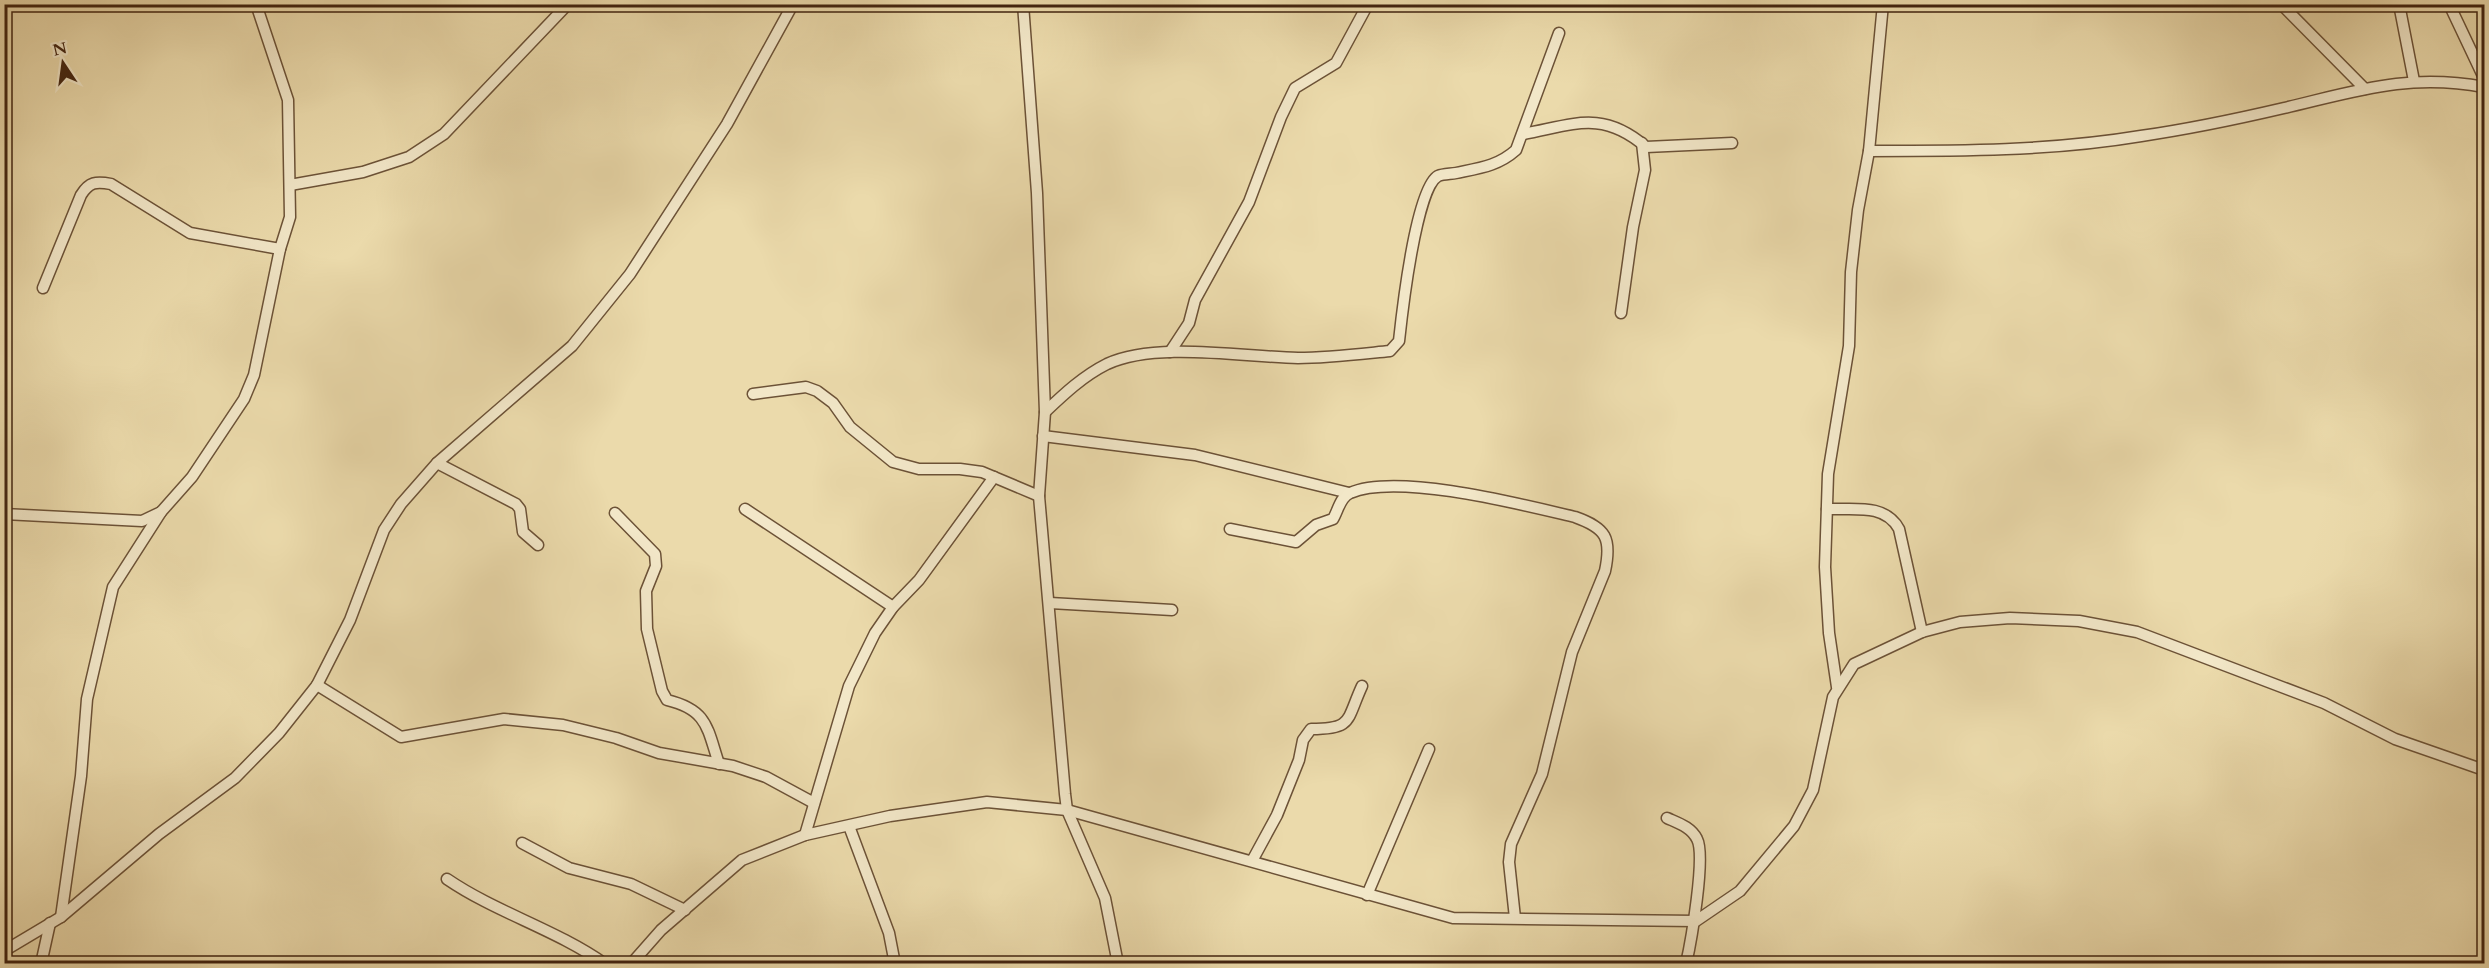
<svg xmlns="http://www.w3.org/2000/svg" width="2489" height="968" viewBox="0 0 2489 968" font-family="Cardo,serif">
<rect width="100%" height="100%" fill="#ebdaab"/>
<filter id="stains"><feTurbulence type="fractalNoise" baseFrequency=".00333" numOctaves="4"/><feColorMatrix values="0 0 0 0 .2 0 0 0 0 .09 0 0 0 0 .02 0 0 0 .5 -.17"/></filter>
<radialGradient id="worn" r=".72"><stop offset=".6" stop-color="#630" stop-opacity="0"/><stop offset="1" stop-color="#630" stop-opacity=".3"/></radialGradient>
<g fill="none" stroke-linecap="round" stroke-linejoin="round">
<defs>
<g id="minor">
<path d="M1023,4L1037,193L1045,412L1039,496L1065,794L1067,810L1105,898L1118,964"/>
<path d="M2281,4L2365,89"/>
<path d="M2399,4L2414,81"/>
<path d="M2449,4L2484,78"/>
<path d="M1523,134C1573,125 1602,109 1646,147L1732,143"/>
<path d="M1869,151C1961,151 2051,151 2141,136C2189,129 2237,119 2284,108C2357,91 2408,73 2484,87"/>
<path d="M290,185L363,172L409,157L444,134L568,4"/>
<path d="M43,288L81,195C89,182 96,181 111,184L190,233L280,249"/>
<path d="M1621,313L1633,227L1645,170L1642,143"/>
<path d="M1170,352L1189,323L1195,300L1249,202L1281,117L1295,88L1336,63L1368,4"/>
<path d="M753,394L806,387L817,391L833,403L850,427L893,462L919,469H960L982,472L1039,496"/>
<path d="M1045,412C1064,394 1083,376 1107,364C1156,341 1244,357 1298,358C1328,358 1360,354 1390,351L1399,341C1402,313 1416,188 1438,176C1443,174 1451,174 1456,173C1480,168 1498,166 1516,150L1559,33"/>
<path d="M1043,436L1195,455L1349,493"/>
<path d="M437,463L516,504L520,509L523,532L538,545"/>
<path d="M745,509L893,607"/>
<path d="M1827,509C1853,510 1885,503 1899,529L1922,632"/>
<path d="M615,513L655,554L656,566L646,591L647,629L662,691L667,700C708,710 707,728 719,764"/>
<path d="M4,514L142,521L161,512"/>
<path d="M1230,529L1296,542L1316,525L1333,519C1338,511 1340,497 1350,493C1397,472 1524,505 1575,517C1606,528 1612,538 1605,571L1572,652L1542,774L1511,844L1509,862L1515,918"/>
<path d="M1050,603L1172,610"/>
<path d="M317,685L401,737L504,719L563,725L616,738L659,753L733,766L766,777L814,803"/>
<path d="M1837,687L1829,633L1825,567L1828,474L1849,346L1851,272L1858,210L1869,151L1883,4"/>
<path d="M1667,818C1678,823 1691,827 1697,839C1706,856 1691,942 1686,964"/>
<path d="M849,826L889,933L895,964"/>
<path d="M805,835L849,686L875,633L893,607L919,580L994,477"/>
<path d="M522,843L569,868L631,884L685,910"/>
<path d="M1252,861L1277,815L1299,760L1303,740L1311,729C1353,729 1346,721 1362,686"/>
<path d="M447,879C497,913 555,929 605,964"/>
<path d="M1367,895L1429,749"/>
<path d="M61,917L81,776L87,699L113,587L161,512L192,477L244,399L254,375L280,249L290,217L288,100L256,4"/>
<path d="M4,951L61,917L159,834L235,778L279,733L317,685L350,620L384,530L401,504L437,463L572,346L630,274L727,124L793,4"/>
<path d="M41,964L50,923"/>
<path d="M631,964L661,930L742,860L805,835L890,816L987,802L1067,810L1453,918L1696,921L1740,891L1794,826L1813,790L1833,697L1854,664L1922,632L1960,622L2010,618L2079,621L2137,632L2324,703L2395,739L2484,770"/>
</g>
</defs>
<use href="#minor" stroke="#6c5237" stroke-width="13"/>
<use href="#minor" stroke="#f2e7c8" stroke-width="10"/>
</g>
<rect width="2489" height="968" fill="none" stroke="#ebdaab" stroke-width="24"/>
<rect x="6" y="6" width="2477" height="956" fill="none" stroke="#422410" stroke-width="3"/>
<rect x="12" y="12" width="2465" height="944" fill="none" stroke="#422410" stroke-width="1.5"/>
<g transform="translate(63 63) rotate(347)" stroke="#f2e7c8" stroke-width="4.5" paint-order="stroke">
<path d="M0-4.5L10 22L0 15L-10 22Z" fill="#422410"/>
<text y="-9" font-size="16" font-weight="bold" text-anchor="middle" fill="#422410">N</text>
</g>
<rect width="100%" height="100%" filter="url(#stains)"/>
<rect width="100%" height="100%" fill="url(#worn)"/>
</svg>
